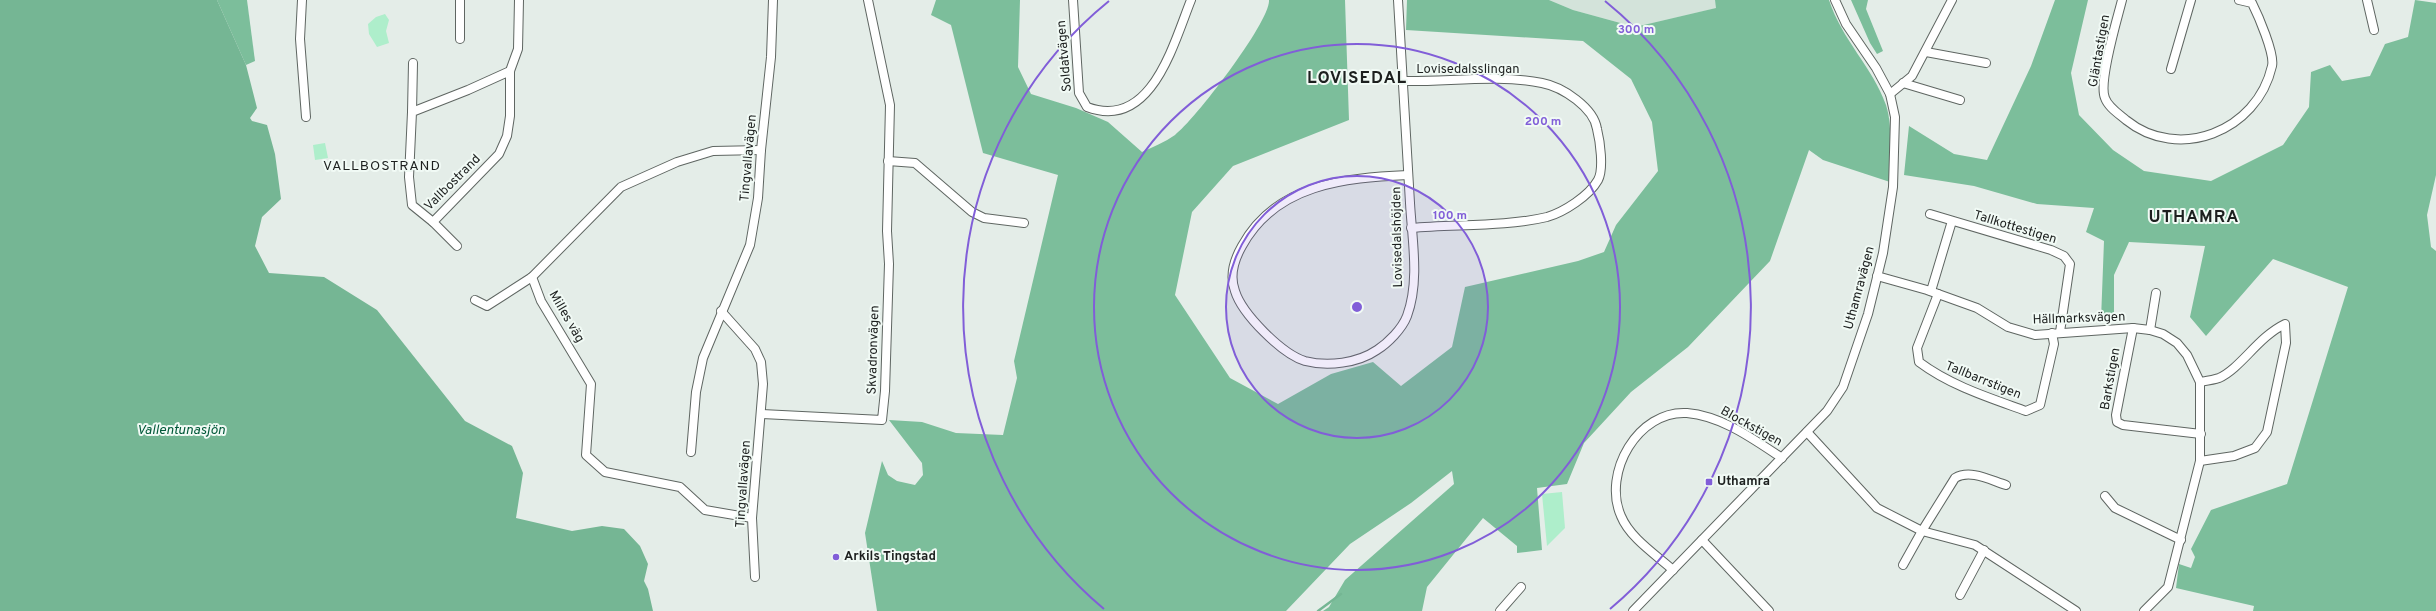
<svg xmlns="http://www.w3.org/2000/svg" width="2436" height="611" viewBox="0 0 2436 611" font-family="Overpass,sans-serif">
<rect width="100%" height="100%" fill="#e4ede8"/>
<path fill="#d3e3da" d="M1549,0H1715L1717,8L1635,27L1573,10Z"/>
<g fill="#aeeecb">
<path d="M385,14L389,20L386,31L389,43L377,47L369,34L368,24L376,17Z"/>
<path d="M325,143L328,158L315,160L313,145Z"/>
<path d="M1562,492L1565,528L1547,546L1542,494Z"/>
</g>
<g fill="#7cbe9b">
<path d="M217,0H247L255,61L246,65Z"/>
<path d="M936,0H1020L1018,67L1031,94L1076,108L1108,122L1142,152C1153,147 1165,142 1175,135C1194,121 1271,21 1269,0H1345L1349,120L1233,166L1192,212L1175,295L1230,378L1278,404L1331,374L1373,362L1401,386L1452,347L1465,287L1578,261L1604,252L1616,225L1658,171L1652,122L1631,79L1583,41L1406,30L1407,0H1549L1573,10L1635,27L1716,8L1715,0H1829C1842,40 1873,68 1886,105C1893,126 1890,160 1890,182L1823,160L1809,150L1770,261L1688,347L1631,392L1584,443L1567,484L1537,488L1542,550L1517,553V546L1483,518L1427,587L1422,611H1323L1329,607L1345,580L1454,484L1452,471L1411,503L1350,544L1286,611H877L865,533L882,461L888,475L897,481L915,485L923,475L922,463L889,420L922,422L956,433L1003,435L1017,378L1014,361L1058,175L983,153L951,25L931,15Z"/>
<path d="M1851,0H1868L1866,9L1883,51L1877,54L1870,43Z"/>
<path d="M2055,0H2088L2071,73L2079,115L2113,150L2144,171L2211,181L2283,145L2309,107L2311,72L2330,65L2342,81L2370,76L2385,44L2408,37L2415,0L2436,3V175L2427,215L2431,247L2436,251V611H2253L2254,606L2176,588L2179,564L2191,568L2195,557L2191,549L2211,510L2287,484L2348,287L2273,259L2206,336L2190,317L2205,246L2129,242L2114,275V321L2101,320L2104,241L2086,232L2094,208L2037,204L1974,186L1904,175L1909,126L1954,154L1987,160L2031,66Z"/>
</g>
<path fill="#75b694" d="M0,0H217L246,65L257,108L250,118L252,121L267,125L275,154L281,199L262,217L255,246L269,273L324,277L377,310L465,421L512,446L523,473L516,518L572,531L602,526L624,529L640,546L648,564L644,581L648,589L653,611H0Z"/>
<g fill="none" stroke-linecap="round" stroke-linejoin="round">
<path stroke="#75b694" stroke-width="2.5" d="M1318,611L1341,594"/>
<defs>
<g id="minor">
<path d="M302,0L300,39L306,117"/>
<path d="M1073,0L1079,93L1087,107C1151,131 1173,45 1191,0"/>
<path d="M1398,0C1402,68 1406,135 1410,203C1412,239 1420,281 1407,316C1402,329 1388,343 1377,350C1358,363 1328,367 1305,361C1282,354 1242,314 1235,291C1229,275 1234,260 1242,246C1276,184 1344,178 1408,175"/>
<path d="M2122,0C2117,20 2098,82 2105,98C2108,107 2119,114 2126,120C2178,162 2257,132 2272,66C2275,54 2258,15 2252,3L2239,0"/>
<path d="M2367,0L2374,30"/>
<path d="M460,39V0"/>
<path d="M1926,52L1986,63"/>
<path d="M2171,69L2191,0"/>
<path d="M510,71L468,90L412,112L409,177L412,205L433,222L499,154L507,136L510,116V71L518,49L519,0"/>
<path d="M1403,81C1448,82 1497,74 1542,83C1563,87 1594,108 1597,129C1600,141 1604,169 1598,180C1589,196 1564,212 1547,217C1505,227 1455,224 1411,228"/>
<path d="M1903,83L1960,100"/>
<path d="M1890,94L1912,76L1952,0"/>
<path d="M412,112L413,63"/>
<path d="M888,161L915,163L972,212L984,218L1024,223"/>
<path d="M1930,214L2051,250L2064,256L2070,264L2060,332"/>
<path d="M433,222L457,246"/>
<path d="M1877,276L1927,290L1977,308L2008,327L2035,335L2133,328L2150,330L2163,334L2177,343L2187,355L2200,382V461L2168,587L2144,611"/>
<path d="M532,277L541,301L591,384L586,455L605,472L680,487L705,510L752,518"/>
<path d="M1931,291L1952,221"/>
<path d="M1938,294L1917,348L1919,362C1951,386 1990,398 2026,411L2040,405L2054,344L2052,333"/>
<path d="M475,300L487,306L532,277L621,187L677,162L713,151L761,150"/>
<path d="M721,311L755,349L761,362L763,384L752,518L755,577"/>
<path d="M2133,328L2116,415L2117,422L2123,425L2201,434"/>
<path d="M2150,330L2156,293"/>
<path d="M761,414L882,420L885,391L889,264L887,231L890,105L868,0"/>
<path d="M1807,432L1877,508L1922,531L1975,545L2076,611"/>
<path d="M691,452L696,392L703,358L750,245L758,198L761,150L771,57L773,0"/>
<path d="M2200,461L2234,456L2255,448L2267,432L2286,343L2285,324C2258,337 2241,368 2219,378C2213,380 2206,381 2200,382"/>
<path d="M2105,496L2115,508L2181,540"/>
<path d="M1702,540L1769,611"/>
<path d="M1903,565L1922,531L1955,478C1970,469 1990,480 2006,485"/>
<path d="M1673,570C1655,554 1630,538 1621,516C1602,473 1638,410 1687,413C1722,416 1753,439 1782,458"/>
<path d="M1960,595L1984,550"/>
<path d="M1500,611L1521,587"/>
<path d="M1633,611L1827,411L1843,387L1868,314L1883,253L1893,187L1895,117L1890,94L1876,68L1846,24L1835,0"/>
</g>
</defs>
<use href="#minor" stroke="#5f6662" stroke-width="10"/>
<use href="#minor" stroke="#fff" stroke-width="8"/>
</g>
<circle cx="1357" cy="307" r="131" fill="#815ed8" fill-opacity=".12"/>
<g fill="none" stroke="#815ed8" stroke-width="2">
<circle cx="1357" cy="307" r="131"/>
<circle cx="1357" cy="307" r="263"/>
<path d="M1104 609A394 394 0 0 1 1109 1M1605 1A394 394 0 0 1 1610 609"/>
</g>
<g fill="#815ed8" stroke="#f1faf5" stroke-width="1.5">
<rect x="1705" y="478" width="8" height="8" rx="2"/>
<circle cx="836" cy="557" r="4"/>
</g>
<g text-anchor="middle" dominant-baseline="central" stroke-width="4" stroke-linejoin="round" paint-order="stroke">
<g font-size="13" fill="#1d201f" stroke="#f1faf5">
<text transform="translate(2100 51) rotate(-80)">Gläntastigen</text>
<text transform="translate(1065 56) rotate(-95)">Soldatvägen</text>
<text x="1468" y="70">Lovisedalsslingan</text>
<text transform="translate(749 158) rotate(-85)">Tingvallavägen</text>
<text transform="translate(453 183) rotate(-45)">Vallbostrand</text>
<text transform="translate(2015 228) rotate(17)">Tallkottestigen</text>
<text transform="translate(1398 237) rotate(-91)">Lovisedalshöjden</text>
<text transform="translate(1860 288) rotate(-75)">Uthamravägen</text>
<text transform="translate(566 317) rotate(60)">Milles väg</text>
<text transform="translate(2079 319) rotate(-2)">Hällmarksvägen</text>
<text transform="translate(874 350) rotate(-88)">Skvadronvägen</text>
<text transform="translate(2111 379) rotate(-80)">Barkstigen</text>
<text transform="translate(1983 381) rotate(22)">Tallbarrstigen</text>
<text transform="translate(1751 427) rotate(29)">Blockstigen</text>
<text transform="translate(744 484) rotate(-86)">Tingvallavägen</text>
</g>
<g font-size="13" font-weight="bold" fill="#1d201f" stroke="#f1faf5" text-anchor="start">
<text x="1717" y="482">Uthamra</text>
<text x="844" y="557">Arkils Tingstad</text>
</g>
<g font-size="14" letter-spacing="1" fill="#1d201f" stroke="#f1faf5">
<text x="382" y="166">VALLBOSTRAND</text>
</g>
<g font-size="14" font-style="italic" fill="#025939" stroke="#f1faf5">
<text x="181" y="430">Vallentunasjön</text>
</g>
<g font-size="17" font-weight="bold" letter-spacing="1" fill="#1d201f" stroke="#f1faf5">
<text x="1357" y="79">LOVISEDAL</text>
<text x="2194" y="218">UTHAMRA</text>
</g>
</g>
<circle cx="1357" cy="307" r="6" fill="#815ed8" stroke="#f1faf5" stroke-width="2"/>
<g font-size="12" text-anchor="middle" font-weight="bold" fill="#815ed8" stroke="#f1faf5" stroke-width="4" stroke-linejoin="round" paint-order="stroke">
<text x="1636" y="33">300 m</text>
<text x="1543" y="125">200 m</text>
<text x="1450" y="219">100 m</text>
</g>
</svg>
